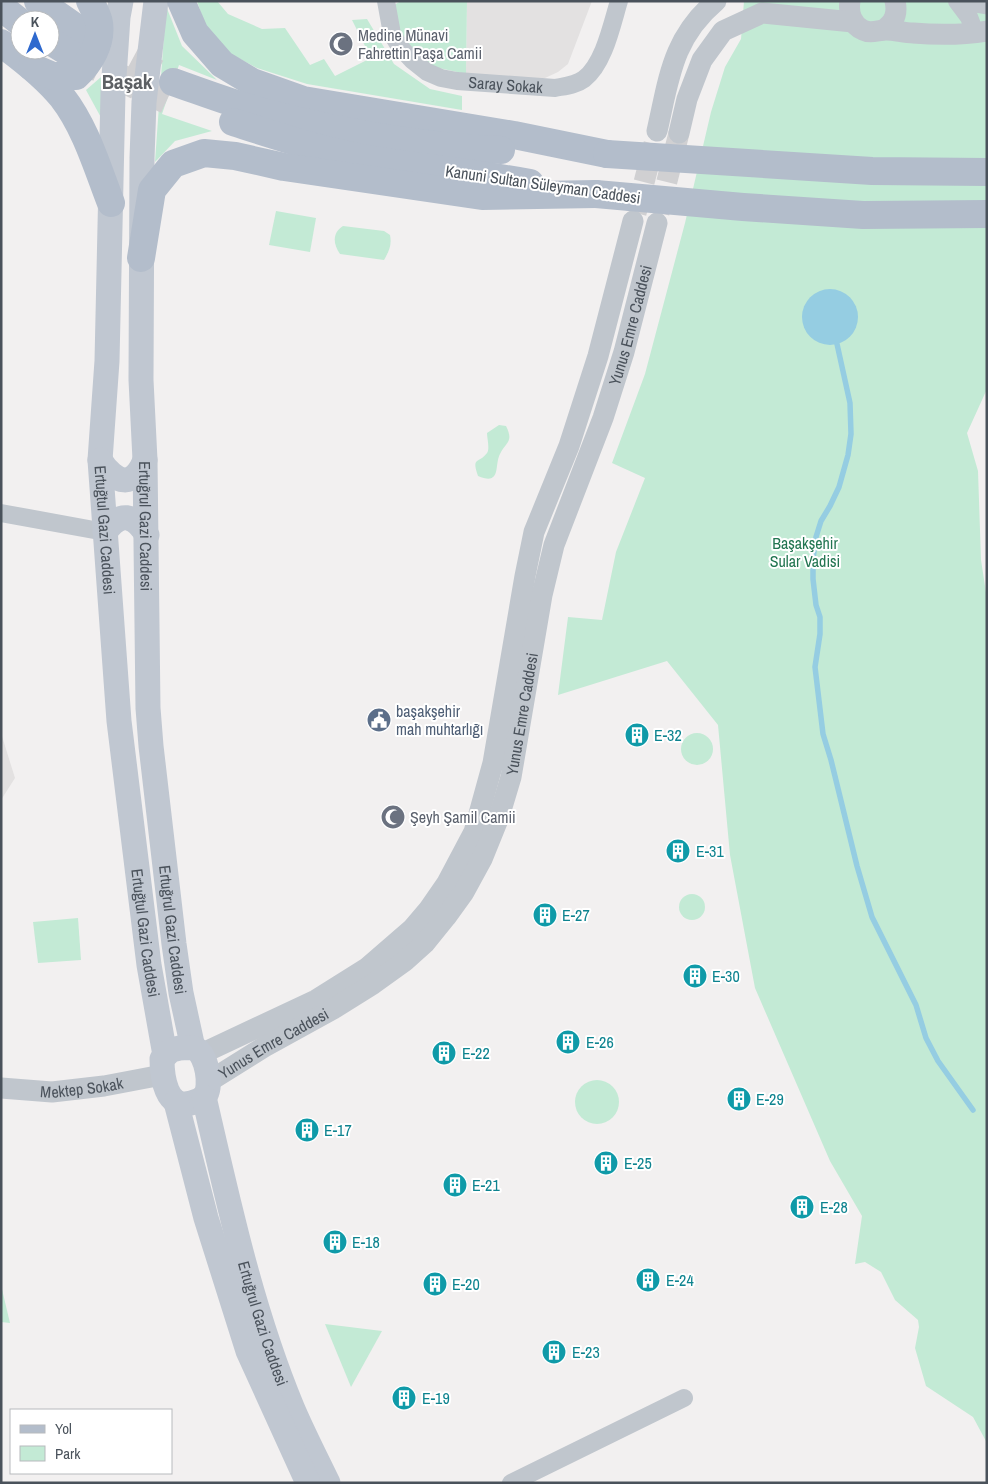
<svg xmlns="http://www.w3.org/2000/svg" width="988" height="1484" viewBox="0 0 988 1484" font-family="'Archivo Narrow',sans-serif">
<rect width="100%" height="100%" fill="#f2f0f0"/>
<g fill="#e3e1e1">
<path d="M467,1H592L568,64L558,72L545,78L534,81L466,74Z"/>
<path d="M1,733L15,778L1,800Z"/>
</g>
<g fill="#c3ead5">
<path d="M197,1H217L228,14L262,29L285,28L310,65L324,59L335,76L371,58L352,20L367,19L394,64L430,89L462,96V110L307,84L257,68L227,52L205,25Z"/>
<path d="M401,1H467L466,74L430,66L402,43L394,5Z"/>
<path d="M744,1H987V389L967,433L978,471L981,560L987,599V1443L973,1417L926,1386L915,1348L919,1327L918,1320L895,1300L881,1272L865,1262L855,1264L862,1216L830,1161L755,988L730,855L718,725L667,661L558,695L568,617L602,620L616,552L645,478L612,463L645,374L685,223L711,112L725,67L741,39Z"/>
<path d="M166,6L182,46L217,80L179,65L162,114L212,131L175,141L155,162Z"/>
<path d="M108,71L104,123L86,90Z"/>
<path d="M276,211L316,218L310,252L269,245Z"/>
<path d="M343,226L384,231L390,235C392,245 389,251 384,260L340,254C333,244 332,233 343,226Z"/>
<path d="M499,425L506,426C514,442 506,442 500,454C494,465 502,486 478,476C471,456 479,464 487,453C490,449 487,438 487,433Z"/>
<circle cx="697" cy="749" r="16"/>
<circle cx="692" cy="907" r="13"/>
<path d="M78,918L81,960L38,963L33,922Z"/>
<circle cx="597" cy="1102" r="22"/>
<path d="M1,1285L10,1323L1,1322Z"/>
<path d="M325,1324L382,1331L351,1387Z"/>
</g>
<circle fill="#95cde2" cx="830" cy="317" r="28"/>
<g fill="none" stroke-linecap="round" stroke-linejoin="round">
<path stroke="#95cde2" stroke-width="5.5" d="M837,344L850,403L851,434L848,455L839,487L830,506L821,521L816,537L813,559V579L816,605L820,617V634L815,667L823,734L831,760L857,866L872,917L916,1005L926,1038L938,1061L973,1110"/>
<g stroke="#d0d0d2" stroke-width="21" stroke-dasharray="21 11" stroke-linecap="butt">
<path d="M636,213L654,144"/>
<path d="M659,213L679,133"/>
</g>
<g stroke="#d0d0d2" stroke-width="28" stroke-dasharray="28 14" stroke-linecap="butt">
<path d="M95,40L173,82"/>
<path d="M74,56L167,100"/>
</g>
<g stroke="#c0c6cd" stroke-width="18">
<path id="s1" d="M386,1L392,34L400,47L412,60L427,72L441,78L457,81L555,88C565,86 576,85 584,79C604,64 612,24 619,1"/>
<path d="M957,1L969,17L975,33"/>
<path d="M1,513L105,532"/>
<path d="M511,1483L684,1398"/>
</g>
<g stroke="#c0c6cd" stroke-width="21">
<path d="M850,1C848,13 852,25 863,30C871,34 878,30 886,30C895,30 904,33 913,33C937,35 963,35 987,31"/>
<path d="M969,1L987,4"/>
<path d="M883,30C894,23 898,14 895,1"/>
<path d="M657,131C669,79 672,38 716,1"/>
<path d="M679,133L687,99L702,60L723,31L762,13L853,22"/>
<path d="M201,1054L316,1000L367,968L412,929L429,909L447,883L474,832L493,763L525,576L534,532L569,446L598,356L633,221"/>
<path id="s2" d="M208,1082L264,1047L333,1009L373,984L405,961L425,943L446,917L464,892L482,859L499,817L511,777L542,595L554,545L603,418L624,352L657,223"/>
<path id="s3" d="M1,1088L52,1092L104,1086L162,1075"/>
</g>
<g stroke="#c0c7d1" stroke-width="25">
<path id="s4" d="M121,1L118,17L113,92L107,361L100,460L119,721L149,965L165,1055"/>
<path id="s5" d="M156,1L144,102L142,158L141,380L145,460L148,708L151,746L174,944L181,993L193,1048"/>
<path d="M100,460C115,484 134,489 145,460"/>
<path d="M105,532C120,511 134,514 147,535"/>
<path d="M180,1048C185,1048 192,1047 196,1049C207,1056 212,1086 205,1096C201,1100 196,1102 191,1103C166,1110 162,1077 162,1059L171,1050Z"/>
<path id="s6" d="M204,1097C228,1201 251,1308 292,1407C303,1433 316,1458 328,1483"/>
<path d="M176,1102L206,1218L248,1351L308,1483"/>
</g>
<g stroke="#b3bdcb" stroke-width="28">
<path d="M38,1L88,36"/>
<path d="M181,1L195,33L222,64L252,82L303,100L514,135L607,154"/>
<path d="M1,7L20,22"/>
<path d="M50,41L74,56"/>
<path d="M1,43C23,59 45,76 62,97C86,128 97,167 111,203"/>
<path d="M32,67L53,76H76C90,63 102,43 99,23C98,16 93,7 90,1"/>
<path d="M173,82C205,93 238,106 271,114C346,133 424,147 501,150"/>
<path d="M233,122C277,136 322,151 368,159C422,168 476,173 530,183"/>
<path d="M141,258L152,190L173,164L204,153L235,156L284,167L482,196L596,194"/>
</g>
<g stroke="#b3bdcb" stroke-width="28">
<path d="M607,154L872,171L987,172"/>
<path d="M596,194L743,207L863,215L987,214"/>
</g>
</g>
<defs>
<symbol id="mosque-disc" viewBox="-11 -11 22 22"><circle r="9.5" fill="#6b7280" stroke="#fff"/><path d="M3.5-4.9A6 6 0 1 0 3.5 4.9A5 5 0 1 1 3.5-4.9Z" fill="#fff"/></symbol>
<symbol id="civic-disc" viewBox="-11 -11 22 22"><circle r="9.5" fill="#5c6f8a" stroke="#fff"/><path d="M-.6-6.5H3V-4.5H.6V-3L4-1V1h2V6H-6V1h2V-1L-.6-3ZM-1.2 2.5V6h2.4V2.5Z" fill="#fff"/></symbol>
<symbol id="building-disc" viewBox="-11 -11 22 22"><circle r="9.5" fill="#0f9aa8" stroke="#fff"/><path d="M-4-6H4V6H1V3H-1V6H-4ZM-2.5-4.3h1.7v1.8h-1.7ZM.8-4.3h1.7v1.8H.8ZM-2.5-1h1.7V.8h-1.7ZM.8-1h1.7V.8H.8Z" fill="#fff"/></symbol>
</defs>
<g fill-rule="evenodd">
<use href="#mosque-disc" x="327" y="30" width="28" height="28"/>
<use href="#civic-disc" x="365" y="706" width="28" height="28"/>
<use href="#building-disc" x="623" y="721" width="28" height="28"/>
<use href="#mosque-disc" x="379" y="803" width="28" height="28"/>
<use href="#building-disc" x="664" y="837" width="28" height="28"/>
<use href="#building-disc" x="531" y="901" width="28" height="28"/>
<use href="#building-disc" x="681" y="962" width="28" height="28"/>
<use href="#building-disc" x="554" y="1028" width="28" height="28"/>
<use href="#building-disc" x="430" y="1039" width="28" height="28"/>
<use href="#building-disc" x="725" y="1085" width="28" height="28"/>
<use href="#building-disc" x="293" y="1116" width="28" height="28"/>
<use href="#building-disc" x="592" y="1149" width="28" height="28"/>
<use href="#building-disc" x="441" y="1171" width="28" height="28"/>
<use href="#building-disc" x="788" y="1193" width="28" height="28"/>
<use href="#building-disc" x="321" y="1228" width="28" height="28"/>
<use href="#building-disc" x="634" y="1266" width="28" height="28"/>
<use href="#building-disc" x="421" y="1270" width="28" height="28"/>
<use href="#building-disc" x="540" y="1338" width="28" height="28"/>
<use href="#building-disc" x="390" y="1384" width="28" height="28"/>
</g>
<g text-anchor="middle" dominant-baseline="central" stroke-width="4" stroke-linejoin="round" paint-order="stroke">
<g font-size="16" fill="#5b616d" stroke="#fff" text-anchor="start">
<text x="358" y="35">Medine Münavi<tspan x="358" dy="18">Fahrettin Paşa Camii</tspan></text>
<text x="410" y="817">Şeyh Şamil Camii</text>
</g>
<g font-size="16" fill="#4a525b" stroke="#fff">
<text stroke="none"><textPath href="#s1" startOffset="166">Saray Sokak</textPath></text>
<text transform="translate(543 184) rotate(8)">Kanuni Sultan Süleyman Caddesi</text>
<text stroke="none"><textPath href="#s2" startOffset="916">Yunus Emre Caddesi</textPath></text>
<text stroke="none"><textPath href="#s5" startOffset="526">Ertuğrul Gazi Caddesi</textPath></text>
<text stroke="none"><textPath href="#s4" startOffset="530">Ertuğtul Gazi Caddesi</textPath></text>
<text stroke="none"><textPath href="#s2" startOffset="511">Yunus Emre Caddesi</textPath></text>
<text stroke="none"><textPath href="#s5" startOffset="931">Ertuğrul Gazi Caddesi</textPath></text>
<text stroke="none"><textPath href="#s4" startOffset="935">Ertuğtul Gazi Caddesi</textPath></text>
<text stroke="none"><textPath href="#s2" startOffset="76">Yunus Emre Caddesi</textPath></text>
<text stroke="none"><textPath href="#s3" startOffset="81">Mektep Sokak</textPath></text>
<text stroke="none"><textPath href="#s6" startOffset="234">Ertuğrul Gazi Caddesi</textPath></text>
</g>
<g font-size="16" fill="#227551" stroke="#fff">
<text x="805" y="543">Başakşehir<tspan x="805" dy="18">Sular Vadisi</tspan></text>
</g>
<g font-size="16" fill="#4e5e75" stroke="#fff" text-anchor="start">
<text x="396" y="711">başakşehir<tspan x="396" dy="18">mah muhtarlığı</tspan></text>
</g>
<g font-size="16" fill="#0d838f" stroke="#fff" text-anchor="start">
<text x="654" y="735">E-32</text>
<text x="696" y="851">E-31</text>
<text x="562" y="915">E-27</text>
<text x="712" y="976">E-30</text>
<text x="586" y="1042">E-26</text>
<text x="462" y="1053">E-22</text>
<text x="756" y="1099">E-29</text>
<text x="324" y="1130">E-17</text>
<text x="624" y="1163">E-25</text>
<text x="472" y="1185">E-21</text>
<text x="820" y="1207">E-28</text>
<text x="352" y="1242">E-18</text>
<text x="666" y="1280">E-24</text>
<text x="452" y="1284">E-20</text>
<text x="572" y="1352">E-23</text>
<text x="422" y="1398">E-19</text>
</g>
<g font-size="21" font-weight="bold" fill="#5d6064" stroke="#fff">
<text x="127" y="81">Başak</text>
</g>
</g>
<rect width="988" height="1484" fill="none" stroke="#4a525b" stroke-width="5"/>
<rect x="10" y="1409" width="162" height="65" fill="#ffffff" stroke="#b7babd"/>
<rect x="20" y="1425" width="25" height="8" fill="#b3bdcb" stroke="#b7babd"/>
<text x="55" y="1434" font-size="15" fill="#4a525b">Yol</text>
<rect x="20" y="1446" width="25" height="15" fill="#c3ead5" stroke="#b7babd"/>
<text x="55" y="1459" font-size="15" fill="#4a525b">Park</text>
<g transform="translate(35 35)"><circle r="24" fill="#ffffff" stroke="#b7babd"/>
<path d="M0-4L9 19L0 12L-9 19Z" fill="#2e69ce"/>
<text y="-8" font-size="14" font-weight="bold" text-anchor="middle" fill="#4a525b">K</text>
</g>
</svg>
